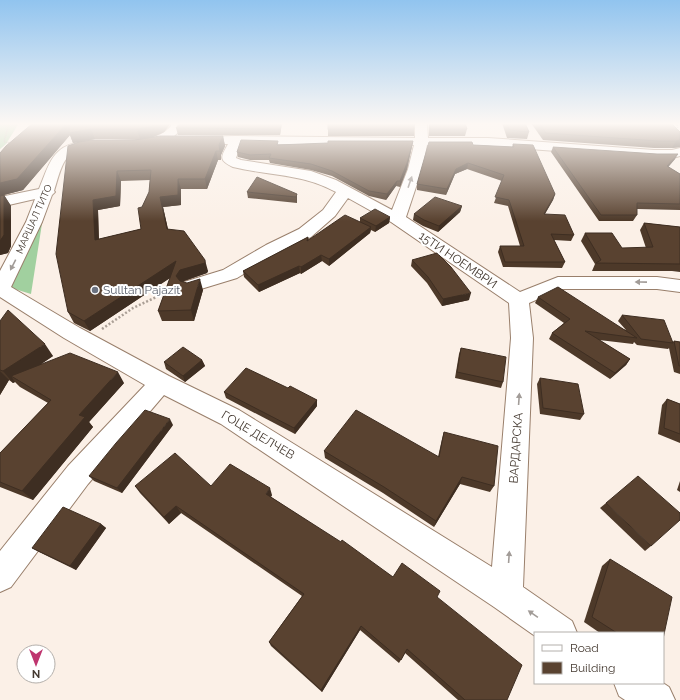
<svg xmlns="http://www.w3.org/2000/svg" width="680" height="700" viewBox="0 0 680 700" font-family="Raleway,sans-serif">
<rect width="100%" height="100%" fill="#fbf0e7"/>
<g fill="#a1d09f">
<path d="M0,123H19L6,144L0,149Z"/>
<path d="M43,217L31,294L8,287Z"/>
</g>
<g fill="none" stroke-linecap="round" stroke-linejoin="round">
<defs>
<g id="minor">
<path d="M173,123H185C176,139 155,152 135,147L133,144L135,141C150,138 164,137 173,123Z"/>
<path d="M415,123H427L428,138H488L654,150H672L680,148V156L673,158H654L488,146L427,145L422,169L406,217L520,292L558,277H657L680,280V292L657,289H561L529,303L533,338L523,587L572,621L577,633H535V636L494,607L221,424L164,395L88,484L11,587L0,592V551L68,466L145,385L64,338L0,297V271L26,222L35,199L0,207V197L39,189C48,168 51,148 76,143C85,141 94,140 102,142L104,145L102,148C94,150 87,148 79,150C62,154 59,176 54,191L55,192L52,195L42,222L11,287L80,328L169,376L239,410L492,567L511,338L509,303L391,222L348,198L335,216L311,237L278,253L237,278L191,292L184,290L181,286L184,282L223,270L266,245L299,229L323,210L336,192C302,173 270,176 233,167C218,160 221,157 228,144H194L189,143L188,140L189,137L236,136L415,138ZM241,144L414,145L408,169L392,210L336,180L311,171L241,160L236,158Z"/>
<path d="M614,683H663L669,687L675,700H625L619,696Z"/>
</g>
</defs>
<use href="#minor" stroke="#997f6b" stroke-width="2"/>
<g stroke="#aa9f96" stroke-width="1.5" stroke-dasharray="1 1" stroke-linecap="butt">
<path d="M9,123L4,142L12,143"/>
<path d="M677,123L678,133"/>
</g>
<path stroke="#aa9f96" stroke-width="2.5" stroke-dasharray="2 2" stroke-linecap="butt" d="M102,329L133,308L167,292"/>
<use href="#minor" fill="#fff" fill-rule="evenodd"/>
</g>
<g fill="#4d3929" fill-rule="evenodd">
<path d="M33,123H171L164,132L153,137L223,136L225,146L221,155V160H218L207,189H181V205L163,207L168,229L208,271L207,273L184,281L183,282L203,290L194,321H162L158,311L170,278L90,331L74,323L68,312L78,142L73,143L70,135L23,190L0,196L4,195L11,206V246L8,253L0,255V153ZM95,139H139L83,141ZM150,180L149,192L142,207L141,229L99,239L98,210L120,206L121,181Z"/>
<path d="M282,123L280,135H178L176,128Z"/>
<path d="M328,123L414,129V136H328Z"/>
<path d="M429,123H465L467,129L465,136H429Z"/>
<path d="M502,123H525L529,132L527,139L507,138Z"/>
<path d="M531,123H671L680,132V147L672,148H654L543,140Z"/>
<path d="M413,141L412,146L407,169L400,187L396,186L386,200L369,196L332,176L311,170L270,163L269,160H250L238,157L237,152L279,145Z"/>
<path d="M513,144L555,194L553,200L545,214L574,235L571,241L554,240L565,262L562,268L503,267L498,252L500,246H520L508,206L494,203L502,181L467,169L455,174L446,195L417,190V184L473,145L512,147Z"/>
<path d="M553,147L675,159L668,167L680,174V210L637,209V215L633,221H599L551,152Z"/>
<path d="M247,192L297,194V203L248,198Z"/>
<path d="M462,206L460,212L438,232L423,226L413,220L414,214Z"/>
<path d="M390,217L389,223L375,232L371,230L370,233L329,266L322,261L301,274L300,273L259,292L244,277L243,271L308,237L309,240L360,222V218Z"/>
<path d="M644,223L680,227V272L672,271H592L595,264L581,241L585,233L622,248H646L640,230Z"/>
<path d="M412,260L469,300L442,306L427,283L411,266Z"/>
<path d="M538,297L626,330L618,321L622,315L673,342L674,341L680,342V374L674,372L669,348L668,349L637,345L634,342L633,344L599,340L630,359L626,365L610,379L549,339L552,333L564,323L535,303Z"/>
<path d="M0,321L53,356L41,364L124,383L89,422L93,427L33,500L0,487V453L48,403L20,387L15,382L13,383L9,380L0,395Z"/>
<path d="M461,348L503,382L501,388L455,378L459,354Z"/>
<path d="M202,360L205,366L185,382L166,369L164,362Z"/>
<path d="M540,378L584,414L580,420L540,414L537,384Z"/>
<path d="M288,388L317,400V406L295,434L226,398L224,392Z"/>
<path d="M667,399L680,404V443L658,434L662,405Z"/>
<path d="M173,425L122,493L94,481L89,476Z"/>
<path d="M444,432L494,486L490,492L460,484L434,527L383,493L325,458L324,451L438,457L442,439Z"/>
<path d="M680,481V492L677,490Z"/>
<path d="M135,486H211L272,495L271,497L393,577L437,597L507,700H458L405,653L399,663L360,630L322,692L271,646L269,642L302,596L181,513L169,524L140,493Z"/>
<path d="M606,503L651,546L645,551L600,508Z"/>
<path d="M101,524L106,528L76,570L39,552L32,548Z"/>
<path d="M610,559L663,633H600L584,622L602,566Z"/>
</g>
<g fill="#3e2e22">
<path d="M67,123H72L91,129L95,139L73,143L70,135L23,190L0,196V183Z"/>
<path d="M158,123H171L164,132L153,137L140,139L137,129Z"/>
<path d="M281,123H282L280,135V129Z"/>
<path d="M223,136L225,146L221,155V160L219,145Z"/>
<path d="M680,140V147L672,148L676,141Z"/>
<path d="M413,141L412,146L407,169L400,187V181Z"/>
<path d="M216,151L218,160L207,189L205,179Z"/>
<path d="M678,154L675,159L664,172L667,166Z"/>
<path d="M468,163L467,169L455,174L446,195L447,189L456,169Z"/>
<path d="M117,171L121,181L120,206L98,210L99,251L95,240L93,200Z"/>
<path d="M178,179L181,189V205L163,207L170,239L167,229L160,197Z"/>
<path d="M397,181L396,186L386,200L387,194Z"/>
<path d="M297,194V203L296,197Z"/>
<path d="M555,194L553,200L541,220L544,214Z"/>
<path d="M4,195L11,206V246L8,253L0,255V241Z"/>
<path d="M462,206L460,212L438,232L439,226Z"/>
<path d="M390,217L389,223L375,232L376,226Z"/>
<path d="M371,227L370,233L329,266V259Z"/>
<path d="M321,255L322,261L301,274V267Z"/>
<path d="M205,260L208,271L207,273L184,281L180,286L176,276L179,272L90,331L84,321L176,261L180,270Z"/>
<path d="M299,266L300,273L259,292L258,285Z"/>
<path d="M200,279L203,290L194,321L191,310Z"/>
<path d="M471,293L469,300L442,306L443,299Z"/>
<path d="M45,344L53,356L18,380L11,376L15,382L13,383L3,371Z"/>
<path d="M630,359L626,365L610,379L615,373Z"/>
<path d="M202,360L205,366L185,382L183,376Z"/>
<path d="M0,371L9,380L0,395Z"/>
<path d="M118,372L124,383L89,422L93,427L33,500L22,491L79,415Z"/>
<path d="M317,400V406L295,434L294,428Z"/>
<path d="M170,419L173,425L122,493L117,488Z"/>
<path d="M462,477L460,484L434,527L436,521Z"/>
<path d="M270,488L272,495L268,501L266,494Z"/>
<path d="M176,506L181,513L169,524L164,517Z"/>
<path d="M101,524L106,528L76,570L70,566Z"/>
<path d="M361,626L360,630L322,692L321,690Z"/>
</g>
<g fill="#594230" stroke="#3e2e22" fill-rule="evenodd">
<path d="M33,123H67L17,179L0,183V153L6,146Z"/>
<path d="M70,123H158L150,127L137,129H91L69,133Z"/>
<path d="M180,123L186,124L281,123L280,129L176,128Z"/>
<rect x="328" y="123" width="86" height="6"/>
<path d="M430,123H465L467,129H430Z"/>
<path d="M507,123H525L529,132L509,130Z"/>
<path d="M539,123H671L680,132V140L676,141H658L546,133Z"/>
<path d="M160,136H223L219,145L220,151H216L205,179H178V195L160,197L167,229L184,231L205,260V263L180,270L176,276L180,281L187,283L200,279L191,310L158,311L176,261L84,321L68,312L56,254L68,146L79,142L91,140H135ZM151,170L149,192L142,207L138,208L141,229L95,240L93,200L116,196L117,171Z"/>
<path d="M241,140L278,141L277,145L328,143V141H413L407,163L400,181H397L387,194L369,191L332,171L311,164L269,158L271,154L250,155L237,152Z"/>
<path d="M429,142H472L473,145L514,147L513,144L533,145L555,194L544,214L565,215L574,235L551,234L565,262H505L500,246H524L509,200L495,197L504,175L468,163L456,169L447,189L417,184Z"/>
<path d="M553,147L657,154H678L667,166L680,174V204L637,203V215H601Z"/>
<path d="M257,177L297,194L296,197L247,192Z"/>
<path d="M4,195V235L0,241V196Z"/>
<path d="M435,197L462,206L439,226L424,220L414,214Z"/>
<path d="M375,209L390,217L376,226L360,218Z"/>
<path d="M345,215L371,227L329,259L321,255L301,267L299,266L258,285L243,271L308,237L307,241Z"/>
<path d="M644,223L680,227V264L596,263L601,260L585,233H612L622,248L653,247Z"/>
<path d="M437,253L451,267L471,293L443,299L428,277L412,260Z"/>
<path d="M558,287L637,338L585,331L630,359L615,373L552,333L570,319L538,297Z"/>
<path d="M8,310L45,344L3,371L0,370V321Z"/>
<path d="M622,315L664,320L673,343L641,339Z"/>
<path d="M674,341L680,342V366H679Z"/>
<path d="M183,347L202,360L183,376L164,362Z"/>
<path d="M461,348L506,357L503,382L457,372Z"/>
<path d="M70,353L118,372L79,415L85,417L22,491L0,482V453L51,400L11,376Z"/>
<path d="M246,368L288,388L290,386L317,400L294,428L224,392Z"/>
<path d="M540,378L578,384L584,414L543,408Z"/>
<path d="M667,399L680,404V434L664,428Z"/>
<path d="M145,410L170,419L117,488L89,476L116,443Z"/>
<path d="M356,410L439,457L444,432L498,446L494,486L462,477L436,521L384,487L324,451Z"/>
<path d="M175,453L211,486L230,464L270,488L266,494L341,542L342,540L393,577L402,563L440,591L437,597L522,665L507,700H465L407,649L401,660L361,626L321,690L269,642L304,594L176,506L164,517L135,486Z"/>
<path d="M638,476L680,513V520L651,546L606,503Z"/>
<path d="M63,507L101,524L70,566L32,548Z"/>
<path d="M610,559L672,597L663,639V633H617L592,617Z"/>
</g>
<defs><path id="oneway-solid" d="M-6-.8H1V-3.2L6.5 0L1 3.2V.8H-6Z"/></defs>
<g fill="#a29c98">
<use href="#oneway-solid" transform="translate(410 182) rotate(-71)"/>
<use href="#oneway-solid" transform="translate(13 265) rotate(117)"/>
<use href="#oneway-solid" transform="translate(641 282) rotate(-179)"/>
<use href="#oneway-solid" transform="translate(519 399) rotate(-86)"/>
<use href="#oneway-solid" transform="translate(509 557) rotate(-86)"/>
<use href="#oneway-solid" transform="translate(533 614) rotate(-145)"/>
</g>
<linearGradient id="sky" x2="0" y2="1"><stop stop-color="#91c4ef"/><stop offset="0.56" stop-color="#fdf8f4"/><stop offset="1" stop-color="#fdf8f4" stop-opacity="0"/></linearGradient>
<rect width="680" height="221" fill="url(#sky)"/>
<circle fill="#6b7280" stroke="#fff" stroke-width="1.5" cx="95" cy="290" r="4"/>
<g text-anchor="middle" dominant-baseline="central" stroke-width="4" stroke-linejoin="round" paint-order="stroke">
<g font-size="10" fill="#443930" stroke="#fff">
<text transform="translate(34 219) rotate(-66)">МАРШАЛ ТИТО</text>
</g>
<g font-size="12" fill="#443930" stroke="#fff">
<text transform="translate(458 260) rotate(34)">15ТИ НОЕМВРИ</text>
<text transform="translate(258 435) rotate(31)">ГОЦЕ ДЕЛЧЕВ</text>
<text transform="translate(516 448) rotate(-86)">ВАРДАРСКА</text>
</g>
<g font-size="12" fill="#5b616d" stroke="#fff" text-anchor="start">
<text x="103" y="290">Sulltan Pajazit</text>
</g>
</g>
<rect x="534" y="632" width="130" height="52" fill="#ffffff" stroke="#b4b0ac"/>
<rect x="542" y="645" width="20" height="6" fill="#ffffff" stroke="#b4b0ac"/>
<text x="570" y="652" font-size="12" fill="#443930">Road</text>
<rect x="542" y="662" width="20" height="12" fill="#594230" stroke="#b4b0ac"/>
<text x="570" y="672" font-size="12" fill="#443930">Building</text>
<g transform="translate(36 664) rotate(180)"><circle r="19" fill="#ffffff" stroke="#b4b0ac"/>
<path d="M0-3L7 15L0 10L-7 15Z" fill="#bf356f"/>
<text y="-6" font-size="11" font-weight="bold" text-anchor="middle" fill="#443930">N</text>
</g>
</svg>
